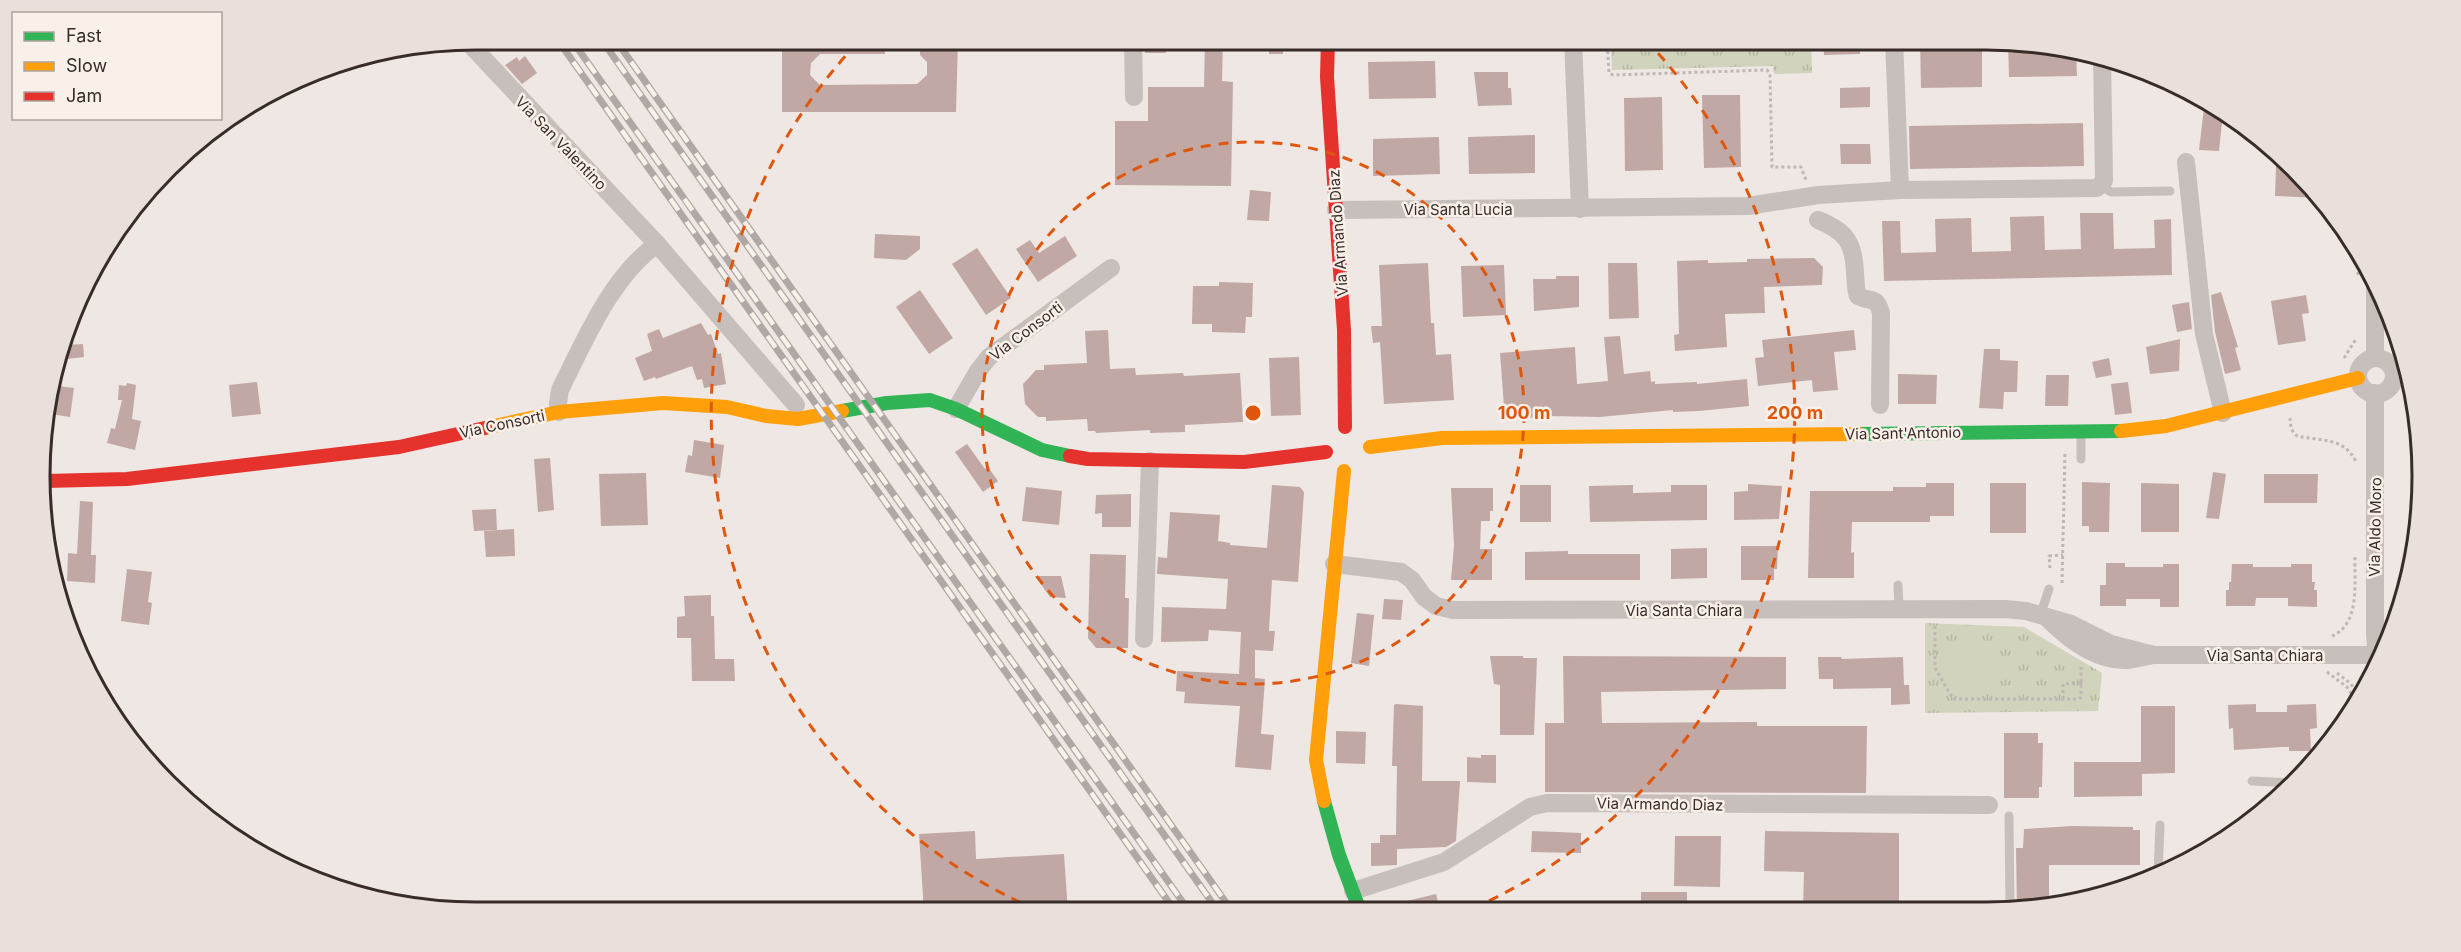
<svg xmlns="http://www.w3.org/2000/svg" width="2461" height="952" viewBox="0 0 2461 952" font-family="Inter,sans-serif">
<defs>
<pattern id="grass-tufts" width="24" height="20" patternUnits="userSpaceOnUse" patternTransform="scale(1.5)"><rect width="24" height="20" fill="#d2d3bd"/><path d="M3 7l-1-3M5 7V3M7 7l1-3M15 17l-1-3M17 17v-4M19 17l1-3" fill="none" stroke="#b5b5a2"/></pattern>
</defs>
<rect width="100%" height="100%" fill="#eee7e3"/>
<g fill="url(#grass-tufts)">
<path d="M1611,39H1811L1812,73L1774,74L1773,66L1612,70Z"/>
<path d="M1925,623L2024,627L2102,673L2098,711L1925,713Z"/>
</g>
<g fill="#d2d3bd">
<path d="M1646,39H1743V50L1646,52Z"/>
<path d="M1972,638L1996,654V681L1971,696L1946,680V653Z"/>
</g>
<g fill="#c1a8a4">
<path d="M782,39H885V54H820L811,63L810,75L820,85L917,84L927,75V62L920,55V39H958L956,112H782Z"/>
<path d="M1144,39H1166V53H1145Z"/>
<path d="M1205,39H1223L1222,81L1233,82L1231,186L1115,185V121H1148V87H1204Z"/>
<rect x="1269" y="39" width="14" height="15"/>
<path d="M1823,39H1860V54L1824,55Z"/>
<path d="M1920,39H1982V87L1921,88Z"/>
<path d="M2008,42L2076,51L2077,76L2009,77Z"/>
<path d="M525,56L537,73L522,84L505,65L517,57L519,61Z"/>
<path d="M1435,61L1436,98L1369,99L1368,62Z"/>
<path d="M1474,72H1508V88H1511L1512,105L1478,106Z"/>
<path d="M1870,87V107L1840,108V88Z"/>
<path d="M1702,95H1740L1741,167L1704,168Z"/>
<path d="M1662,97L1663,170L1625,171L1624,98Z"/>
<path d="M2204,108L2223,112L2219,151L2199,150Z"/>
<path d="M2083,123L2084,166L1910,169L1909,126Z"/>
<path d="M1535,135V173L1469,174L1468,137Z"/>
<path d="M1439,137L1440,174L1373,176V139Z"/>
<path d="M1840,144H1870L1871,164H1841Z"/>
<path d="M2276,166L2291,167L2321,198L2275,196Z"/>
<path d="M1250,190L1271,192L1269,221L1247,220Z"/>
<path d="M2080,213H2113L2114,249L2155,248L2154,220L2171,219L2172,275L1884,281L1882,221H1900L1901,253L1936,252L1935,219L1971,218L1972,252L2011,251L2010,217L2044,216L2045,250L2081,249Z"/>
<path d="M875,234L920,236V249L906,260L874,258Z"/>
<path d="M1065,236L1077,256L1038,282L1016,249L1030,240L1039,253Z"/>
<path d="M977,248L1011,298L986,315L952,264Z"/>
<path d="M1814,258L1823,267L1822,285L1764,287L1765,313L1725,314L1727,347L1675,351L1674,335L1679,334L1677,261L1708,260V263L1747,262V259Z"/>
<path d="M1428,263L1431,323H1434L1436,355L1451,354L1454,400L1384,404L1380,342L1373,343L1371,326H1382L1379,265Z"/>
<path d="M1608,263H1637L1639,318L1609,319Z"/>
<path d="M1504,265L1506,315L1463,317L1461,266Z"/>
<path d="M1556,276H1579V307L1534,311L1533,279H1556Z"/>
<path d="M1219,282L1253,283L1252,317H1246L1245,333L1212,332V324H1192L1193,286H1219Z"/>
<path d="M920,290L953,338L929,354L896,307Z"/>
<path d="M2221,292L2238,347L2235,348L2241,370L2225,374L2215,332L2211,295Z"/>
<path d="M2306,295L2309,313L2302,314L2306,341L2278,345L2271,301Z"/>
<path d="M2189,302L2192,329L2177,332L2172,305Z"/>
<path d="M701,323L708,335L711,334L718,354L721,353L726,384L704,388L702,379L697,380L692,366L656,379L655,377L644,381L635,358L652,351L647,334L659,329L663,338Z"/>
<path d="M1108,330L1110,369L1135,368L1136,375L1183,373L1184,376L1240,373L1243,422L1185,425V432L1150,433V430L1096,433L1095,431H1088L1087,419L1046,421V417H1038L1025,404L1023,384L1036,370H1044V365L1087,363L1085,331Z"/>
<path d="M1854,330L1856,350L1834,352L1838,390L1813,392L1812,380L1758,386L1755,358L1764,357L1762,340Z"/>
<path d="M1620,336L1624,374L1650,371L1651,382L1655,381V384L1697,382V384L1747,379L1749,406L1699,411L1673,412V410L1600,417L1548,416L1505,420L1500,353L1575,347L1577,384L1608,381L1604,337Z"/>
<path d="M2180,339L2179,371L2150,374L2146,347Z"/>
<path d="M83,344L84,357L67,359L66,345Z"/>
<path d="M1984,349H2000V360L2018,361L2017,392H2004L2003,409L1979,408Z"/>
<path d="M1299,357L1301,415L1271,416L1269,358Z"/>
<path d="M2109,358L2112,375L2096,378L2092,362Z"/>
<path d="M1898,374L1937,375L1936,404H1898Z"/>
<path d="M2046,375H2069L2068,406H2045Z"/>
<path d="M257,382L261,414L232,417L229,385Z"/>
<path d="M2128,382L2132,413L2115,415L2111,384Z"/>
<path d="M127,383L136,385L132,419L141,421L135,450L107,443L111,428L115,429L122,400H118L119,385L126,386Z"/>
<path d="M51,385L74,388L70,417L44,413Z"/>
<path d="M694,440L724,445L720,478L685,472L688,455L692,456Z"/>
<path d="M967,444L985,469L988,467L998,481L983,492L955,452Z"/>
<path d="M550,458L554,510L538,512L534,459Z"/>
<path d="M2213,472L2226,474L2219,519L2206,518Z"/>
<path d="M646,473L648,525L601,526L599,474Z"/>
<path d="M2264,474H2318L2317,503H2264Z"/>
<path d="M2082,482L2110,483L2109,532H2089V526H2082Z"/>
<path d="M1926,483H1954V516H1930V522H1852L1851,553L1854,552V578H1808L1810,491H1893V487H1926Z"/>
<rect x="1990" y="483" width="36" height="50"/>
<path d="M2141,483L2179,484V532H2141Z"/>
<path d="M1748,484L1782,486L1779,519L1734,520V492L1748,491Z"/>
<path d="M1272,485L1300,487L1304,492L1298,582L1272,580L1269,631H1275L1273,651L1255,650V678L1265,679L1261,734L1274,735L1271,770L1235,767L1240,706L1184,703L1185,692L1176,691L1177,671L1239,674L1241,632L1209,630L1208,641L1161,642L1162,607L1226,609L1228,579L1157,574L1158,557L1167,558L1170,512L1220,515L1218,541L1230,543V545L1267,548Z"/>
<rect x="1520" y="485" width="31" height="37"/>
<path d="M1633,485V493L1671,492V485H1707V520L1590,522L1589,486Z"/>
<path d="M1026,487L1062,491L1059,525L1022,521Z"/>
<path d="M1451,488H1493V511H1490V521H1481L1480,549H1492V580H1451L1454,545Z"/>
<path d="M1131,494V527H1102V513L1095,514L1096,495Z"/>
<path d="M80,501L93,502L91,555H96L95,583L67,581L68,553L77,554Z"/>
<path d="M496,509L497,530L474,531L472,510Z"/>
<path d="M514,529L515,556L486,557L484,531Z"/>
<path d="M1741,546H1778L1777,569H1774V580H1741Z"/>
<path d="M1707,548V578L1671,579V549Z"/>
<path d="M1568,551V554H1640V580H1525V552Z"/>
<path d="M1090,554L1126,555L1125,598H1129L1128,648H1096L1088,638Z"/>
<path d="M2106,563H2125V567H2163V564H2179V607H2160V599H2126V606H2100V585H2106Z"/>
<path d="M2232,564H2253V567H2291V564H2312V582H2315L2314,590H2317V607L2288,606V598H2256L2255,606H2226V590H2229V582H2231Z"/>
<path d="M127,569L152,572L148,602L152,603L149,625L121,621Z"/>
<path d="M1035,576H1061L1066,598L1050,597Z"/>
<path d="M711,595V616H714L715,659H734L735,681H692L691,638H677V617L685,616L684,596Z"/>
<path d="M1384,599L1403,600L1401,620L1382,619Z"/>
<path d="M1357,613L1374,615L1369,666L1351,663Z"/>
<path d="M1490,656H1523V658H1537L1534,735H1500V685L1494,684Z"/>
<path d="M1563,656L1786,657V689L1601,692L1602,723L1757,722V726H1867L1866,793L1545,792V723H1564Z"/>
<path d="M1818,657H1841L1842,659L1903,657L1904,685H1909L1910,704L1891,705V688L1833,689V679H1819Z"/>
<path d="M1396,704L1423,706L1422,781H1460L1456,841L1446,847L1397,849V865L1371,866V843H1380V835H1396L1397,766H1392L1394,705Z"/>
<path d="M2256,704V712H2287V705L2316,704L2317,728L2310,729L2311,751H2289V747H2282L2234,750L2233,728L2229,729L2228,705Z"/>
<path d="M2141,706H2175V773L2142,774V796L2074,797V762H2141Z"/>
<path d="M1336,731L1366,732L1365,764L1336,763Z"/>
<path d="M2004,733H2038V743H2043L2042,787H2039V798H2004Z"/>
<path d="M1481,755H1496V783L1467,782V757L1481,758Z"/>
<path d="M2072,826L2133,827V830H2140V865H2049V907L2017,909L2016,848H2023L2024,829Z"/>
<path d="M975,831L976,859L1064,854L1068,912H924L919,834Z"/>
<path d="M1532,831L1581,833V853L1531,852Z"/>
<path d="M1765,831L1899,833V910H1803L1804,872L1764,871Z"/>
<path d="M1675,836H1721L1720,887L1674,886Z"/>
<rect x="1641" y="892" width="46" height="18"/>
<path d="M1436,894L1440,911H1390V905Z"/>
</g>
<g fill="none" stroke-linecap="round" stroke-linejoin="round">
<g stroke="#c0b7b4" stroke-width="3" stroke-dasharray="3 3" stroke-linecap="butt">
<path d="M1607,39L1609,73L1613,75L1767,70L1770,74L1772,167H1801L1806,180"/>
<path d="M2358,275V250"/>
<path d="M2344,358L2356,339"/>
<path d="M2290,418L2291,429L2297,436C2319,441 2345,437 2356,462"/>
<path d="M2050,568L2049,556L2063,555"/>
<path d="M2062,583L2065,452"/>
<path d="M1935,626V668L1953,699H2079L2081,697V665"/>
<path d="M2332,636C2361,624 2354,581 2355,555"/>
<path d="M2327,672L2347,687L2357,703"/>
<path d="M2337,673L2350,683L2361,697"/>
<path d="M2063,699V684L2081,683"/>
</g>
<g stroke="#c7bfbc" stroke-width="9">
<path d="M2101,186L2111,192L2170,191"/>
<path d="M2081,459V435"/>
<path d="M1898,585L1899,609"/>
<path d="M2040,616L2049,589"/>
<path d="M2252,781L2291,783"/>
<path d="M2009,816L2010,909"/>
<path d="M2158,874L2160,825"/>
</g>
<g stroke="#c7bfbc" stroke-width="18">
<path d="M1133,39L1134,97"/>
<path d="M1573,39L1580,209"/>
<path d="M1894,39L1900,190"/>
<path d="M467,41L657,244L796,405"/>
<path d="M2186,162L2204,334L2223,413"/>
<path d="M1336,210L1748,206L1818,195L1900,190L2097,188L2104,181L2102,55"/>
<path d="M1818,220C1846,231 1854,243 1855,273C1856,281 1855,288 1858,296C1872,303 1876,295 1881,313L1880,405"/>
<path d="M2375,358V284"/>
<circle cx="2376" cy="376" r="18"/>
<path d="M2375,393V633L2377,661"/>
<path d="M956,409L978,371L989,357L1111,268"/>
<path d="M559,412L558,403L560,390C585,340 611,277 657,244"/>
<path d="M1334,564L1401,572L1412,580L1424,597L1436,606L1453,610L2005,609L2026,611L2071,624L2111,644L2154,655"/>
<path d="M2049,620C2069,640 2096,661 2126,660C2136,659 2145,656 2154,655H2377"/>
<path d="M1144,639L1150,461"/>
<path d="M1353,891L1444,862L1530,807L1547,803L1989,805"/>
</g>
<g stroke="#30b455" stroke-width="14">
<path d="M842,411L887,403L930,400L956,409L1042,450L1070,456"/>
<path d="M1859,434L2121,431"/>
<path d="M1324,801L1339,855L1360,911"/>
</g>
<g stroke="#ff9f0a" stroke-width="14">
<path d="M485,428L559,412L663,403L727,407L766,416L798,419L842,411"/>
<path d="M2121,431L2166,426L2358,378"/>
<path d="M1370,447L1442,438L1859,434"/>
<path d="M1324,801L1316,760L1344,471"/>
</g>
<g stroke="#e5322d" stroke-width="14">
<path d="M1328,39L1327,77L1344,330L1345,427"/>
<path d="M1070,456L1088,459L1244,462L1326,452"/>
<path d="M45,481L127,479L399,447L485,428"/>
</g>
<defs>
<g id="rail">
<path d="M557,39L1175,911"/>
<path d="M571,39L1189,911"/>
<path d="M601,39L1218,911"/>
<path d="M615,39L1232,911"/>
</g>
</defs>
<use href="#rail" stroke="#afa8a5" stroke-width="7"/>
<use href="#rail" stroke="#faf0ea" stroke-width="4.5" stroke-dasharray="14" stroke-linecap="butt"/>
</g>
<g fill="none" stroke="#df570d" stroke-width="3" stroke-dasharray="10 8">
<circle cx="1253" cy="413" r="271"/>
<path d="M1037 910A542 542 0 0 1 860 40M1646 40A542 542 0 0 1 1469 910"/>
</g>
<g text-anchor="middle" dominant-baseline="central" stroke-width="5" stroke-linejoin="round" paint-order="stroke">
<g font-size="15" fill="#382c29" stroke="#faf0ea">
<text transform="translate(561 143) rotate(46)">Via San Valentino</text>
<text x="1458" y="209">Via Santa Lucia</text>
<text transform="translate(1338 233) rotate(-94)">Via Armando Diaz</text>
<text transform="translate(1026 331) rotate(-37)">Via Consorti</text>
<text transform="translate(502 424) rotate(-12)">Via Consorti</text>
<text transform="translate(1903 433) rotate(-1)">Via Sant'Antonio</text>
<text transform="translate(2375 527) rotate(-89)">Via Aldo Moro</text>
<text x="1684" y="610">Via Santa Chiara</text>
<text x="2265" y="655">Via Santa Chiara</text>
<text transform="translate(1660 804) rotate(1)">Via Armando Diaz</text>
</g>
</g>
<path d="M0 0H2461V952H0ZM476 50H1986A426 426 0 0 1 2412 476V476A426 426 0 0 1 1986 902H476A426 426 0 0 1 50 476V476A426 426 0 0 1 476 50Z" fill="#eae0db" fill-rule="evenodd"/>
<path fill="none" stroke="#382c29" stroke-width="3" d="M476 50H1986A426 426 0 0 1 2412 476V476A426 426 0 0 1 1986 902H476A426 426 0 0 1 50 476V476A426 426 0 0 1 476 50Z"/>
<circle cx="1253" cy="413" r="9" fill="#df570d" stroke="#faf0ea" stroke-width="3"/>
<g font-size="18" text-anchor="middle" font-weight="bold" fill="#df570d" stroke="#faf0ea" stroke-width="5" stroke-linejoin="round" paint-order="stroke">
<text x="1524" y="419">100 m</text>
<text x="1795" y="419">200 m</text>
</g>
<rect x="12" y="12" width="210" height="108" fill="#faf0ea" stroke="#aca29d" stroke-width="1.5"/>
<rect x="24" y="32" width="30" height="9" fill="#30b455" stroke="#aca29d" stroke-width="1.5"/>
<text x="66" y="42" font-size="18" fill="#382c29">Fast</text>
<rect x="24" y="62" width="30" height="9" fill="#ff9f0a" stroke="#aca29d" stroke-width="1.5"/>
<text x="66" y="72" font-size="18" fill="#382c29">Slow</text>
<rect x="24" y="92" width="30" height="9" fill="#e5322d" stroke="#aca29d" stroke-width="1.5"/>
<text x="66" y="102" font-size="18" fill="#382c29">Jam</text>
</svg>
